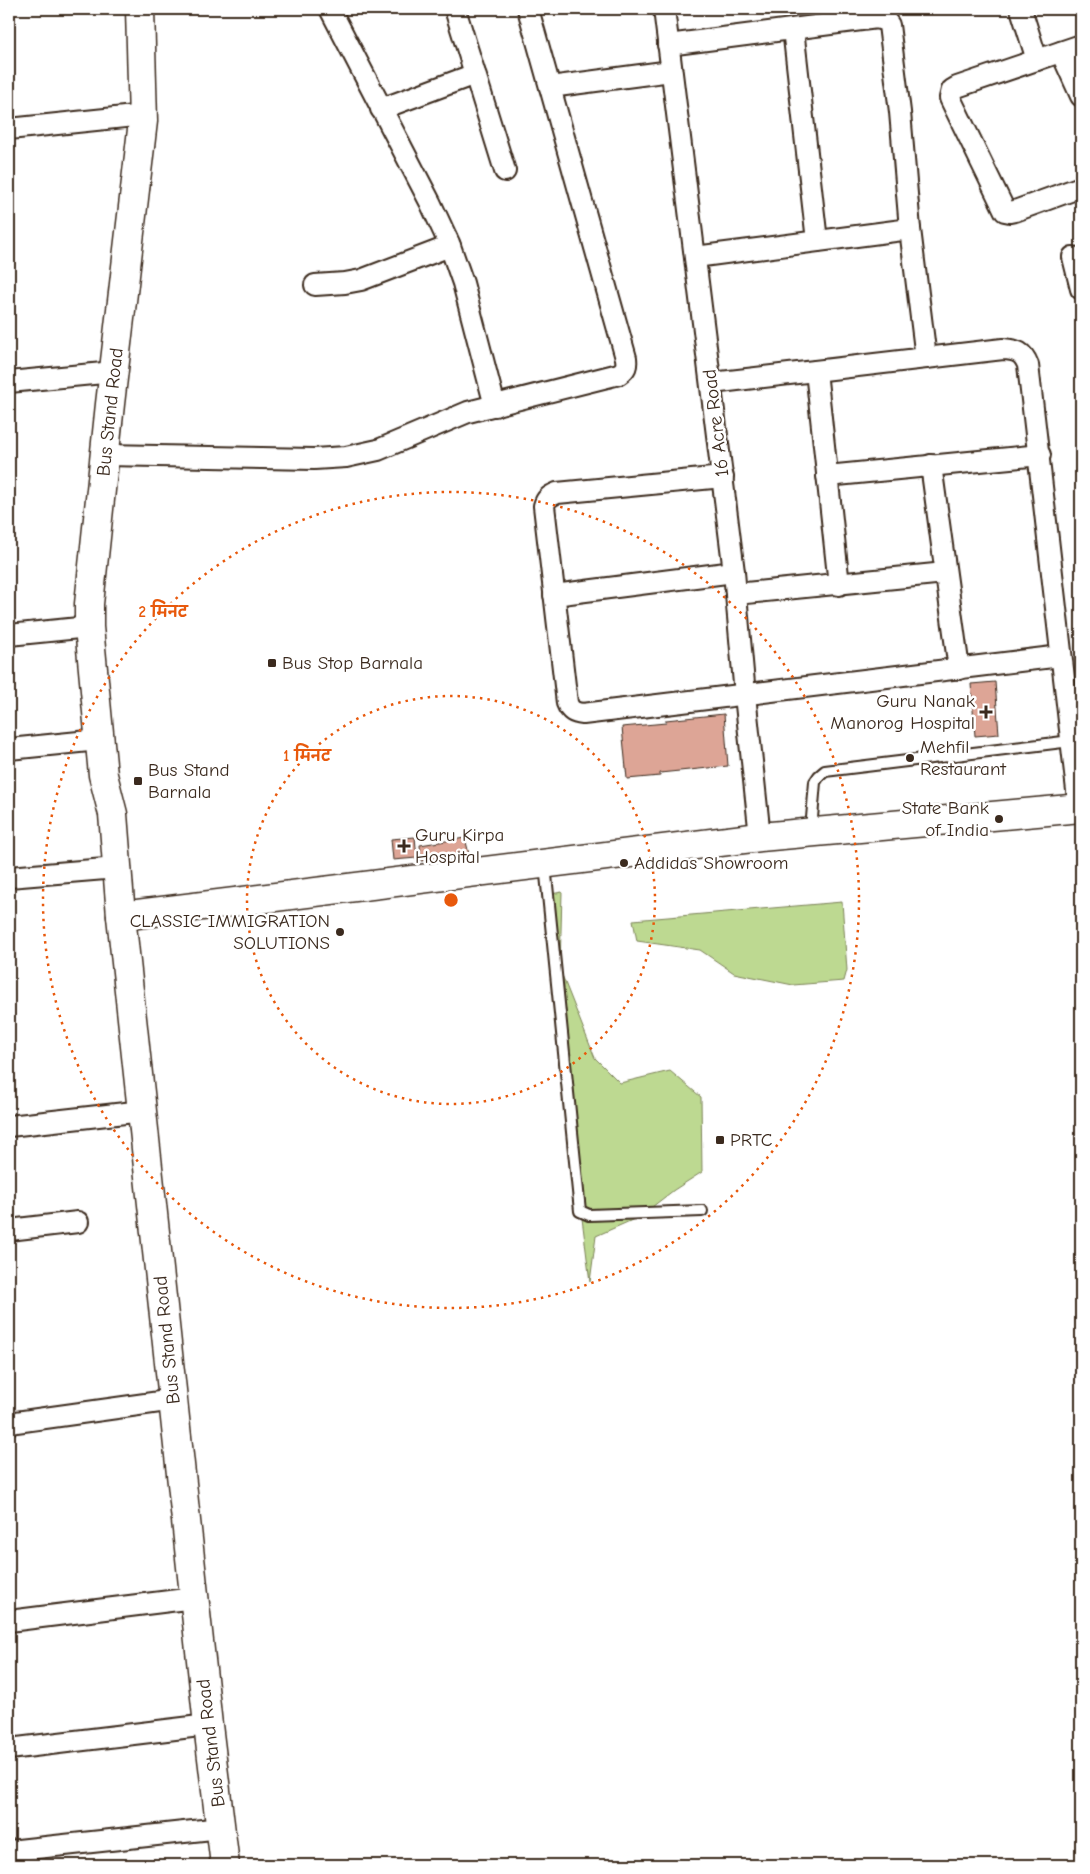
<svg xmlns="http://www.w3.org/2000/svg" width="1090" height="1874" viewBox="0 0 1090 1874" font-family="'Comic Neue','Playpen Sans Deva',sans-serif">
<rect width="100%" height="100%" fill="#fff"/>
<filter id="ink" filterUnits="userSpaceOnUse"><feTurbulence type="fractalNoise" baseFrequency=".02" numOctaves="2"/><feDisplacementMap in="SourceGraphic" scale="10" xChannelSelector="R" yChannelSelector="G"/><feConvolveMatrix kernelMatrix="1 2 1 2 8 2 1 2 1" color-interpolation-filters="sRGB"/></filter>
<g filter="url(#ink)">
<g fill="#bdd991" stroke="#7c8258">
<path d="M562,892L560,970L595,1058L620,1083L670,1071L701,1097L702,1172L674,1190L639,1217L596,1236L590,1282L559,1035L545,895Z"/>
<path d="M842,902L847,970L844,981L793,985L734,973L700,950L637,941L633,920Z"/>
</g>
<g fill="#dda596" stroke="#3b2a1e">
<path d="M995,682L999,734L975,736L971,684Z"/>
<path d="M724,714L728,766L660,773V776L627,779L622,727L666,723V720Z"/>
<path d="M415,837L417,858L393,860L391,839Z"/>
<path d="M465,838L469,854L421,861L420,845Z"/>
</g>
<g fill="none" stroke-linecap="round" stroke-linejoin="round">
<defs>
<g id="lane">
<path d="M811,830L815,782L819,776L825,771L1071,741"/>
<path d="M545,865L580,1211L589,1215L702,1211"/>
</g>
<g id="street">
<path d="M330,9L430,202L449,243L463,283L495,406"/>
<path d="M455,9L505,171"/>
<path d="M664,9L734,572L745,695L760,837"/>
<path d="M1021,9L1037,60"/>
<path d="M793,29L817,241"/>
<path d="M668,45L877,18L886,21L889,25L900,112L910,229L926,358"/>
<path d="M1081,45L957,87L952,90L950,98L1005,211L1010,212L1015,211L1081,187"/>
<path d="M1061,52L1081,96"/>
<path d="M550,87L671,71"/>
<path d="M381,109L475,74"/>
<path d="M9,129L144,115"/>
<path d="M695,257L910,229"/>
<path d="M1073,257L1081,289"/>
<path d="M315,285L345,283L361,280L450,246"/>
<path d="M816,371L839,585"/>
<path d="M9,382L114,372"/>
<path d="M712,383L1003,349C1017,350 1023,352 1028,365L1079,808"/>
<path d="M105,455L314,459L346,457L378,450L468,412L619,374C626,369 627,366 626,358L528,9"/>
<path d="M931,465L959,669"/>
<path d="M827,476L1040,455"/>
<path d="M723,477L557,493C550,496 546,498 544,506L567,703C570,711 574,713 583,714L1061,656"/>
<path d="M736,594L945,573"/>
<path d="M554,595L734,572"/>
<path d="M9,635L89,627"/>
<path d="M9,749L99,740"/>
<path d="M9,877L117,868"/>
<path d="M9,1126L143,1111"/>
<path d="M9,1230L78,1222"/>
<path d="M9,1423L174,1400"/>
<path d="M9,1621L194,1598"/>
<path d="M9,1749L208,1725"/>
<path d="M9,1851L221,1828"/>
</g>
<g id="secondary">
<path d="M140,9L143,121L110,404L89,604V627L103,775L113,814L121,916L208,1725L225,1865"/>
<path d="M121,916L760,837L1081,808"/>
</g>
</defs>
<use href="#lane" stroke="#3b2a1e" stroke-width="14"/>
<use href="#street" stroke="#3b2a1e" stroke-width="24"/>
<use href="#secondary" stroke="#3b2a1e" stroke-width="31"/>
<use href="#lane" stroke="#fff" stroke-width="10"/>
<use href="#street" stroke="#fff" stroke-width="20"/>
<use href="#secondary" stroke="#fff" stroke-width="28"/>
</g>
</g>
<g fill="none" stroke="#e8590c" stroke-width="2.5" stroke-dasharray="2.5 5">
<circle cx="451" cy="900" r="204"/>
<circle cx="451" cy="900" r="408"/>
</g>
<g fill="#3b2a1e" stroke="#fff" stroke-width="2">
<rect x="267" y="658" width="10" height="10" rx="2.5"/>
<path d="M983.5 704.5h5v5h5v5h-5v5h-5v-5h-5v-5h5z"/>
<circle cx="910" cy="758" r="5"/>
<rect x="133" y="776" width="10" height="10" rx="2.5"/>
<circle cx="999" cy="819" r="5"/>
<path d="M401.5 838.5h5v5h5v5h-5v5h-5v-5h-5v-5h5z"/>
<circle cx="624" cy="863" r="5"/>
<circle cx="340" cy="932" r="5"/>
<rect x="715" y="1135" width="10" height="10" rx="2.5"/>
</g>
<g text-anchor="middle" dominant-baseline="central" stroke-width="5" stroke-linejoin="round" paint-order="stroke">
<g font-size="19" fill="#3b2a1e" stroke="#fff">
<text transform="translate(110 412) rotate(-84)">Bus Stand Road</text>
<text transform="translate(716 423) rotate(-97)">16 Acre Road</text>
<text transform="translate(167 1340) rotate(-96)">Bus Stand Road</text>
<text transform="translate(211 1743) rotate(-97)">Bus Stand Road</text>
</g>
<g font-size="19" fill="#3b2a1e" stroke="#fff" text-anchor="start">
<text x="282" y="663">Bus Stop Barnala</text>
<text x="975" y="701" text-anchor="end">Guru Nanak<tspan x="975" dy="22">Manorog Hospital</tspan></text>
<text x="920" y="747">Mehfil<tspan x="920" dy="22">Restaurant</tspan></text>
<text x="148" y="770">Bus Stand<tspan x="148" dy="22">Barnala</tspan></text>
<text x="989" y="808" text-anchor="end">State Bank<tspan x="989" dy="22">of India</tspan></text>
<text x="415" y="835">Guru Kirpa<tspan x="415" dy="22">Hospital</tspan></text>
<text x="634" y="863">Addidas Showroom</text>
<text x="330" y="921" text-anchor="end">CLASSIC IMMIGRATION<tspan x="330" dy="22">SOLUTIONS</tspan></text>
<text x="730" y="1140">PRTC</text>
</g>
</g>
<circle cx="451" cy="900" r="8" fill="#e8590c" stroke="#fff" stroke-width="2.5"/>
<g font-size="15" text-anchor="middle" font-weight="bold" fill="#e8590c" stroke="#fff" stroke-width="5" stroke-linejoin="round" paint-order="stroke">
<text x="163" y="617">2 मिनट</text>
<text x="307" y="761">1 मिनट</text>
</g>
<rect width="1090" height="1874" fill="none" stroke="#fff" stroke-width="30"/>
<rect x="15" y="15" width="1060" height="1844" fill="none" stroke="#3b2a1e" stroke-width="2" filter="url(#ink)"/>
</svg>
